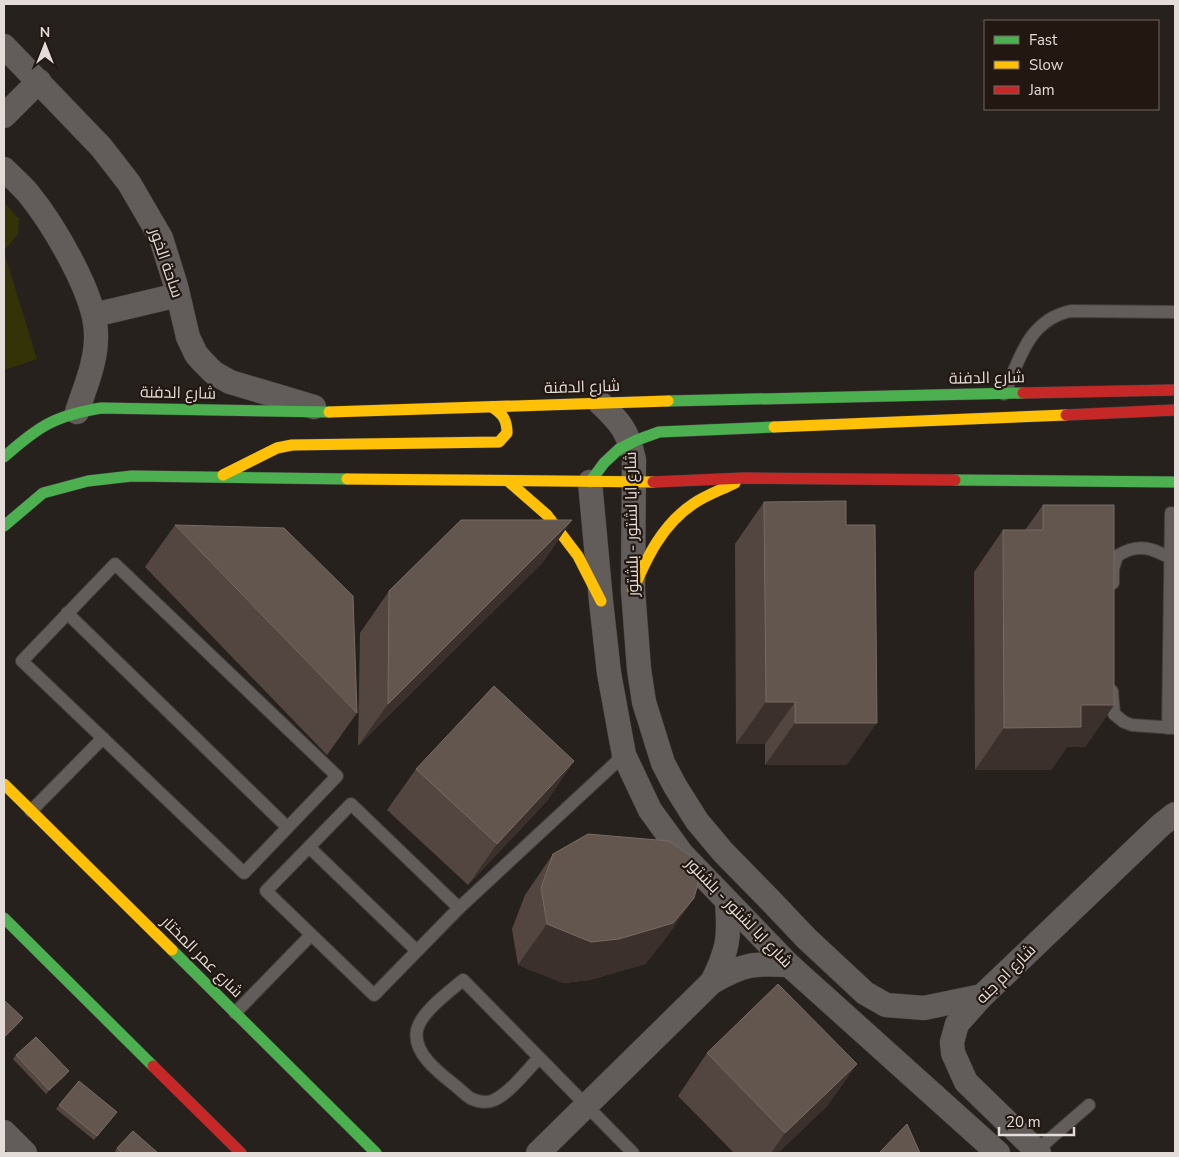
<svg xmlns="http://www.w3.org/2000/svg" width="1179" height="1157" viewBox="0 0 1179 1157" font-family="'Nunito Sans',Cairo,sans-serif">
<rect width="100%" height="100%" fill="#27211e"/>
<g fill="#333307">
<path d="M4,202L19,219L18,234L4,251Z"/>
<path d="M4,252L37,359L4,370Z"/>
</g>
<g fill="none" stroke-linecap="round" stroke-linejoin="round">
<defs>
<g id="lane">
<path d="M1004,394C1020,359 1028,320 1071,311L1175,312"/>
<path d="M115,564L337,776L244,873L22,661Z"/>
<path d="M1113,583V569L1117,556C1131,547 1144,545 1160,553C1165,555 1169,558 1175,558"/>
<path d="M67,613L287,827"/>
<path d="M1112,691L1114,714L1124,722L1132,725L1175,728"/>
<path d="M1168,728L1171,513"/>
<path d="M351,804L459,908L374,995L266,891Z"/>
<path d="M31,811L103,738"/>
<path d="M309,847L417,951"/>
<path d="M459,908L624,755"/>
<path d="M235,1013L311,935"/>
<path d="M539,1058C527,1070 510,1093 494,1100C488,1103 479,1102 472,1099C467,1097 462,1091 457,1087C442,1075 412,1054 417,1030C421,1012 449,992 463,980L633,1153"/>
<path d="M1036,1151L1089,1105"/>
</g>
<g id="street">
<path d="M4,46L101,147L129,183L161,238L176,286L188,337L196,354L203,362L214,373L230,382L314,407"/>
<path d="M4,116L39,81"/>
<path d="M4,169C12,177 21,185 28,193C53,224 96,295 96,334C97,361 85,387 77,412"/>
<path d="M94,315L178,295"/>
<path d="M600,403C621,423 628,431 634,460L633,590L639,669L644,702L663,763L675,786L697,821L723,852L770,900L806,938L865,993L886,1005L924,1008L982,996"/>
<path d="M590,482L601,601L609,673L624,755L650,810L682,854L789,965L998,1153"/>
<path d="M712,982C728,950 730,938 727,902"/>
<path d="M4,1132L25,1153"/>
<path d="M538,1153L712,982C744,964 753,963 789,965"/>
<path d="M1039,1153L966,1082L953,1053L952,1042L957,1024L982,996L1161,825L1175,814"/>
</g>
<g id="fast">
<path d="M668,401L1023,393"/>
<path d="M4,457C39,426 54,416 101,408L329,412"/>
<path d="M955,480L1175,482"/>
<path d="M590,482L604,463L619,449L637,440L659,432L774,427"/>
<path d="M4,526L43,493L88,481L132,476L347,479"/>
<path d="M4,918L153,1066"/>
<path d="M172,950L376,1153"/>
</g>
<g id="slow">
<path d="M329,412L668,401"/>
<path d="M774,427L1066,415"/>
<path d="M223,475L277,448L292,445L499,442L507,433C507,420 503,414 492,407"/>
<path d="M347,479L653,482"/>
<path d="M508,481L547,515L578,556L601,601"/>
<path d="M633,590C647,557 662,525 693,504C706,495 721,490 735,483"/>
<path d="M4,784L172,950"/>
</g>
<g id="jam">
<path d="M1023,393L1175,390"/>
<path d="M1066,415L1175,410"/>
<path d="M653,482L745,478L955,480"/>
<path d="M153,1066L241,1153"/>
</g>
</defs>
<use href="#lane" stroke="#423d3a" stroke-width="14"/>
<use href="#street" stroke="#423d3a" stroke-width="25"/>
<use href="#fast" stroke="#423d3a" stroke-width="12"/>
<use href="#slow" stroke="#423d3a" stroke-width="12"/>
<use href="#jam" stroke="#423d3a" stroke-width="12"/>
<use href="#lane" stroke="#625d5b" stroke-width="12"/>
<use href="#street" stroke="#625d5b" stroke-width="24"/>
<use href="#fast" stroke="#4caf50" stroke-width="11"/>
<use href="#slow" stroke="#ffc107" stroke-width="11"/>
<use href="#jam" stroke="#c62828" stroke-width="11"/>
</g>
<g fill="#53453f">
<path d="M764,502L847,765H765V744H736L735,544Z"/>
<path d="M1043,505L1114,705L1085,747H1067L1051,770H975L974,572L1003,530H1025Z"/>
<path d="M572,520L543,562L358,746L360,633L389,591Z"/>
<path d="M175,525L357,713L327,755L145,567Z"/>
<path d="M574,761L546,802L468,885L387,810L416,769Z"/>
<path d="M553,854L694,898L665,939L645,964L590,980L563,983L518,965L512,929L525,895Z"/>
<path d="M707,1053L857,1064L827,1106L778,1153H734L678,1096Z"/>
<path d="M16,1055L66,1075L46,1094L13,1059Z"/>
<path d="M59,1105L113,1117L94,1140L56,1109Z"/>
<path d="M117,1148L158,1153H114Z"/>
</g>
<g fill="#3b302b">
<path d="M572,520L543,562L358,746L388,704Z"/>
<path d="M766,702H795L765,744H736Z"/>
<path d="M1081,705H1114L1085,747H1067L1051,770H975L1004,728Z"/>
<path d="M795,723H877L847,765H765Z"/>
<path d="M574,761L546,802L468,885L497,844Z"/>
<path d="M694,898L665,939L645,964L590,980L563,983L518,965L547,924Z"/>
<path d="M23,1018L20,1023L4,1039V1037Z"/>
<path d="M857,1064L827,1106L778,1153H771L785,1133Z"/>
<path d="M69,1071L66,1075L46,1094L49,1090Z"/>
</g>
<g fill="#63564f" stroke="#776b64">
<path d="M846,501V525H875L877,723H795V702H766L764,502Z"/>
<path d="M1043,505H1114V705H1081V727L1004,728L1003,530H1043Z"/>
<path d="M461,520H572L388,704L389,591Z"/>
<path d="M175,525L284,528L353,596L357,713Z"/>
<path d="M494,686L574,761L497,844L416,769Z"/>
<path d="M588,834L669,841L694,858L699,880L694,898L673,923L619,939L591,942L547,924L541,888L553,854Z"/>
<path d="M778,984L857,1064L785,1133L707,1053Z"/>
<path d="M4,1000L23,1018L4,1037Z"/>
<path d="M36,1037L69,1071L49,1090L16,1055Z"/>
<path d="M79,1081L117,1112L97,1136L59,1105Z"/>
<path d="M907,1124L920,1153H879Z"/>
<path d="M133,1131L158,1153H122L117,1148Z"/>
</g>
<g text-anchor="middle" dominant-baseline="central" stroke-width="4.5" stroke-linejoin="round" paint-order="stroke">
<g font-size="16" fill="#e4dcd8" stroke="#221711">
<text transform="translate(166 263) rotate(71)">ساحة الخور</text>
<text transform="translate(987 378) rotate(-1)">شارع الدفنة</text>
<text transform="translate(582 387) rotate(-2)">شارع الدفنة</text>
<text transform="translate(178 393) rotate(1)">شارع الدفنة</text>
<text transform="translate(632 524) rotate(-91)">شارع ابا لشتور - بلشتور</text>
<text transform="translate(739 913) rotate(46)">شارع ابا لشتور - بلشتور</text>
<text transform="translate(202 957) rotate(45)">شارع عمر المختار</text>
<text transform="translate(1006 974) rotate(-45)">شارع ام جنه</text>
</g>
</g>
<rect width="1179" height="1157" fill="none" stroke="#e4dcd8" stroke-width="10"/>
<rect x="984" y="20" width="175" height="90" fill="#221711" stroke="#706661"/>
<rect x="994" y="36" width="25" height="8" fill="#4caf50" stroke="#706661"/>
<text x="1029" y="45" font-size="15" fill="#e4dcd8">Fast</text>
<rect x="994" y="61" width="25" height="8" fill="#ffc107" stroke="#706661"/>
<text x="1029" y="70" font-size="15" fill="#e4dcd8">Slow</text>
<rect x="994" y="86" width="25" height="8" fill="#c62828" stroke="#706661"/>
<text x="1029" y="95" font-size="15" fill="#e4dcd8">Jam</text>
<g transform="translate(45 45)" stroke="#221711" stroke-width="4" paint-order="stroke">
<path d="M0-4L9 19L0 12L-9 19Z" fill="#e4dcd8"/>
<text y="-8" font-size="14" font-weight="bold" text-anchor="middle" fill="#e4dcd8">N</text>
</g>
<path d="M999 1127v8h75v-8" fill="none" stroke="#e4dcd8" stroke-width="2.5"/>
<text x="1006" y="1127" font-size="15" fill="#e4dcd8" stroke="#221711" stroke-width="4" paint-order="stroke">20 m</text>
</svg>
